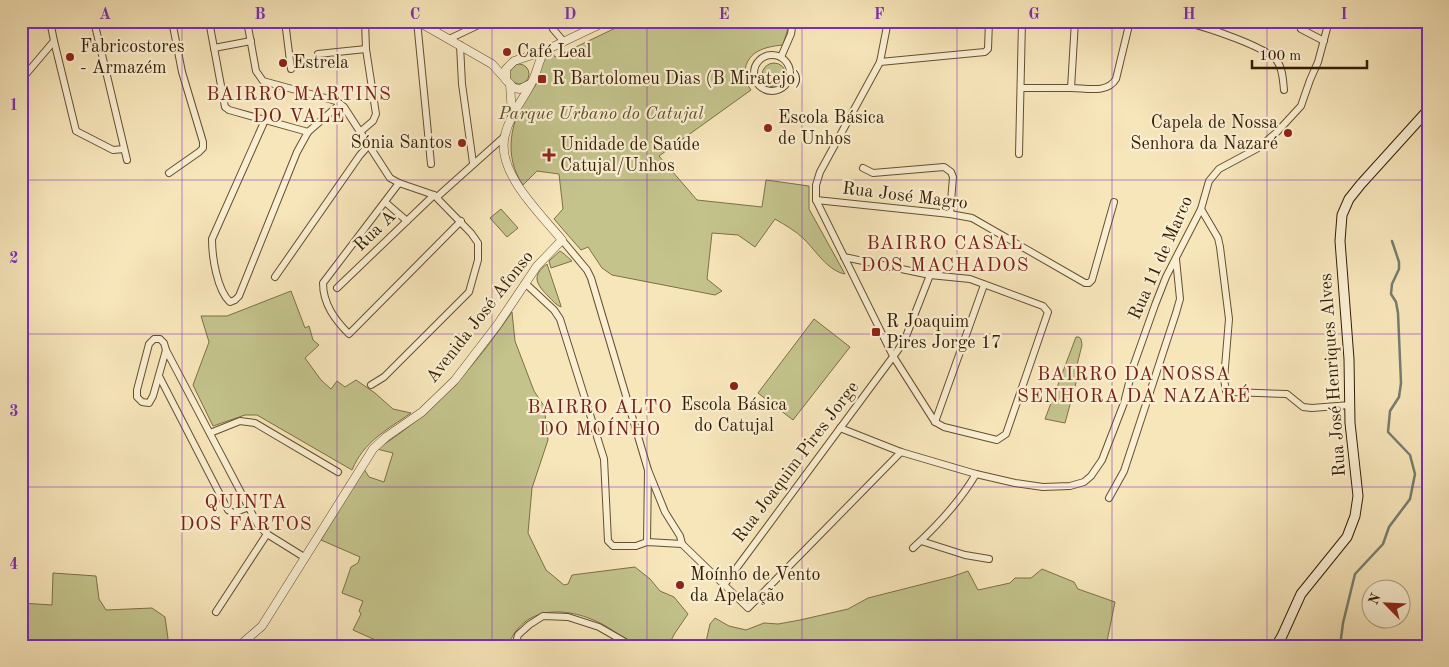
<svg xmlns="http://www.w3.org/2000/svg" width="1449" height="667" viewBox="0 0 1449 667" font-family="'Old Standard TT',serif">
<rect width="100%" height="100%" fill="#f7e6ba"/>
<filter id="stains"><feTurbulence type="fractalNoise" baseFrequency=".004" numOctaves="4"/><feColorMatrix values="0 0 0 0 .2 0 0 0 0 .09 0 0 0 0 .02 0 0 0 .5 -.17"/></filter>
<radialGradient id="worn" r=".72"><stop offset=".6" stop-color="#630" stop-opacity="0"/><stop offset="1" stop-color="#630" stop-opacity=".3"/></radialGradient>
<g fill="#c3c38b" stroke="#7c7046">
<path d="M630,21H785L788,28L783,45C760,47 742,54 745,81L751,90L659,156L697,200L762,207L766,180L809,186V209L845,274C828,271 816,251 804,239C796,231 785,225 775,219L755,247L738,235L712,233L707,279L722,291L715,295L612,275L602,268L588,247L581,250L554,219L563,209L559,174L537,171L523,185C503,156 510,121 529,94C532,90 535,86 538,82C543,68 536,62 552,52L555,57Z"/>
<circle cx="774" cy="75" r="12"/>
<circle cx="519" cy="74" r="10"/>
<path d="M501,209L518,228L507,237L490,218Z"/>
<path d="M560,251L563,253L572,261L551,268L549,261Z"/>
<path d="M547,264L561,306V307C556,305 552,300 549,297C536,284 531,276 547,264Z"/>
<path d="M291,291L305,328L309,326L313,340L319,345L305,358L321,380L331,389L337,381L345,387L356,380L375,393L393,409L411,413C387,430 364,441 352,470L257,415H245L213,426L193,385L209,342L201,316H227Z"/>
<path d="M512,312L515,341L534,391L544,406L548,440L532,488L528,533L546,570L564,585L568,584L572,575L635,567L650,579L660,591L674,597L688,614L675,633L668,646C660,646 649,647 641,646C630,644 611,628 600,623C566,606 523,605 508,646H380V642L353,630L361,614L359,611L363,601L342,593L351,567L358,563L360,557L321,540L364,469L369,477L384,482L393,453L377,449C436,411 472,370 512,312Z"/>
<path d="M814,319L850,347L793,420L758,393Z"/>
<path d="M1076,337H1079L1081,339L1082,345L1077,365L1080,368L1065,423L1045,419Z"/>
<path d="M1042,569L1074,582L1078,589L1115,602L1106,646H705L710,624L715,618L729,626L746,630L764,623L778,624L800,620L848,609L868,598L951,577L968,571L978,590L1010,583L1015,578H1031Z"/>
<path d="M53,573L96,576L99,599L106,610L152,608L165,617L169,646H21V603L52,605Z"/>
</g>
<g fill="none" stroke-linecap="round" stroke-linejoin="round">
<path stroke="#757d70" stroke-width="2.5" d="M1340,646L1343,623L1355,574L1383,544L1389,527L1410,499L1415,474L1410,455L1388,432L1390,411L1399,397L1401,383L1398,313L1396,302L1391,294L1392,284L1399,269V262L1392,241"/>
<defs>
<g id="minor">
<path d="M94,21L127,160"/>
<path d="M209,21L225,107L229,110L308,132"/>
<path d="M247,21L256,71L263,81L336,101L344,107L390,178L399,183L434,195L471,233L478,243V260L469,292L384,377L371,385"/>
<path d="M285,21L291,69"/>
<path d="M417,21L431,164"/>
<path d="M549,21L553,29L564,42"/>
<path d="M1158,21C1168,23 1179,21 1188,23C1206,27 1267,47 1277,61C1283,69 1283,81 1284,90"/>
<path d="M1301,29L1324,41"/>
<path d="M449,39L487,21"/>
<path d="M54,41L76,131L113,150L124,149"/>
<path d="M460,45L462,84L473,163"/>
<path d="M214,48L251,41"/>
<path d="M318,54L366,49"/>
<circle cx="772" cy="73" r="18"/>
<path d="M781,57L791,34L793,21"/>
<path d="M880,62L985,52L988,49L989,21"/>
<path d="M21,80L54,41L50,21"/>
<path d="M1021,88H1071L1075,21"/>
<path d="M1071,88C1086,88 1107,94 1116,79L1130,21"/>
<path d="M265,120L212,239C212,257 217,290 230,302L235,300L239,296L297,152L308,132L340,104"/>
<path d="M360,132L373,121L376,114L366,49L365,21"/>
<path d="M1019,154L1022,21"/>
<path d="M863,168L873,173L944,167L951,172L953,177L950,214"/>
<path d="M169,173L199,152L203,148V142L182,72L172,21"/>
<path d="M399,183L323,283C323,304 335,320 349,334L461,221"/>
<path d="M437,197L504,137"/>
<path d="M816,200L950,214L972,218L1085,283H1089L1092,280L1114,202"/>
<path d="M385,202L407,221"/>
<path d="M1201,209L1218,238L1220,247L1229,319L1224,379L1226,391L1231,392L1287,394L1303,407L1312,408L1350,405"/>
<path d="M562,240L587,270L591,278L648,470L647,542"/>
<path d="M844,257L930,275L970,279L1043,306L1048,312L1006,434L997,440L944,427L935,422L893,356L816,200V185L820,172L880,62L888,21"/>
<path d="M275,277L360,155L369,145"/>
<path d="M525,283L554,310L560,319L604,459L608,541L613,546H636L647,542L682,544"/>
<path d="M337,288L434,195"/>
<path d="M154,339H160L164,343L166,350L153,396L149,403L142,402L137,397V390L149,344Z"/>
<path d="M166,350L258,525L267,534L304,557"/>
<path d="M159,376L228,510L233,513L249,507"/>
<path d="M935,422L984,285"/>
<path d="M840,428L901,452L976,474L1015,483L1043,487L1070,486L1084,482L1091,476L1102,460L1124,403L1133,367L1155,305L1166,277L1201,209L1209,181L1219,169L1258,148L1277,132L1301,106L1310,80L1318,62L1329,21"/>
<path d="M210,433L240,421L255,423L338,472"/>
<path d="M648,470L665,512L680,536L682,544L748,608L901,452"/>
<path d="M1109,498L1124,471L1176,313L1180,299L1176,259"/>
<path d="M921,541L965,555L989,559"/>
<path d="M913,548C937,526 959,503 976,474"/>
<path d="M724,585L898,350L905,339L930,275"/>
<path d="M216,612L267,534"/>
<path d="M515,646L518,635L529,625L543,616L568,617L599,627L632,646"/>
</g>
<g id="tertiary">
<path d="M417,21L492,64L510,84L514,88L520,89L530,84"/>
<path d="M506,80V69L514,61L544,51L607,21"/>
<path d="M510,84L512,114"/>
<path d="M239,646L262,626L373,449L386,437L422,412L455,380L498,324L537,266L562,240C541,214 495,172 505,135C510,114 524,99 533,80C537,71 539,61 544,51"/>
</g>
<path id="secondary" d="M1276,646L1282,636L1301,594L1347,537L1355,516L1358,496L1350,423L1349,359L1340,241L1342,215L1349,199L1361,184L1428,110"/>
</defs>
<use href="#minor" stroke="#654f2e" stroke-width="8"/>
<use href="#tertiary" stroke="#654f2e" stroke-width="9"/>
<use href="#secondary" stroke="#341d00" stroke-width="11"/>
<use href="#minor" stroke="#faefd2" stroke-width="6"/>
<use href="#tertiary" stroke="#faefd2" stroke-width="8"/>
<use href="#secondary" stroke="#faefd2" stroke-width="9"/>
</g>
<path fill="none" stroke="#7b2cbf" stroke-width="1" stroke-opacity="0.55" d="M182,21V646M337,21V646M492,21V646M647,21V646M802,21V646M957,21V646M1112,21V646M1267,21V646M21,180H1428M21,334H1428M21,487H1428"/>
<g fill="#8f2418" stroke="#faefd2" stroke-width="2">
<circle cx="507" cy="52" r="5"/>
<circle cx="70" cy="57" r="5"/>
<circle cx="283" cy="63" r="5"/>
<rect x="537" y="74" width="10" height="10" rx="2.5"/>
<circle cx="768" cy="128" r="5"/>
<circle cx="1288" cy="133" r="5"/>
<circle cx="462" cy="143" r="5"/>
<path d="M546.5 147.5h5v5h5v5h-5v5h-5v-5h-5v-5h5z"/>
<rect x="871" y="327" width="10" height="10" rx="2.5"/>
<circle cx="734" cy="386" r="5"/>
<circle cx="680" cy="585" r="5"/>
</g>
<g text-anchor="middle" dominant-baseline="central" stroke-width="4.5" stroke-linejoin="round" paint-order="stroke">
<g font-size="18" fill="#341d00" stroke="#faefd2" text-anchor="start">
<text x="80" y="47">Fabricostores<tspan x="80" dy="21">- Armazém</tspan></text>
<text x="517" y="52">Café Leal</text>
<text x="293" y="63">Estrela</text>
<text x="552" y="79">R Bartolomeu Dias (B Miratejo)</text>
<text x="778" y="118">Escola Básica<tspan x="778" dy="21">de Unhos</tspan></text>
<text x="1278" y="123" text-anchor="end">Capela de Nossa<tspan x="1278" dy="21">Senhora da Nazaré</tspan></text>
<text x="452" y="143" text-anchor="end">Sónia Santos</text>
<text x="560" y="145">Unidade de Saúde<tspan x="560" dy="21">Catujal/Unhos</tspan></text>
<text x="886" y="322">R Joaquim<tspan x="886" dy="21">Pires Jorge 17</tspan></text>
<text x="734" y="405" text-anchor="middle">Escola Básica<tspan x="734" dy="21">do Catujal</tspan></text>
<text x="690" y="575">Moínho de Vento<tspan x="690" dy="21">da Apelação</tspan></text>
</g>
<g font-size="18" font-style="italic" fill="#5f4f2a" stroke="#faefd2">
<text x="601" y="114">Parque Urbano do Catujal</text>
</g>
<g font-size="18" fill="#341d00" stroke="#faefd2">
<text transform="translate(905 196) rotate(7)">Rua José Magro</text>
<text transform="translate(375 231) rotate(-44)">Rua A</text>
<text transform="translate(1161 258) rotate(-66)">Rua 11 de Marco</text>
<text transform="translate(480 317) rotate(-52)">Avenida José Afonso</text>
<text transform="translate(1333 375) rotate(-94)">Rua José Henriques Alves</text>
<text transform="translate(796 462) rotate(-53)">Rua Joaquim Pires Jorge</text>
</g>
<g font-size="19" letter-spacing="1" fill="#7a1f14" stroke="#faefd2">
<text x="299" y="95">BAIRRO MARTINS<tspan x="299" dy="22">DO VALE</tspan></text>
<text x="945" y="244">BAIRRO CASAL<tspan x="945" dy="22">DOS MACHADOS</tspan></text>
<text x="1134" y="375">BAIRRO DA NOSSA<tspan x="1134" dy="22">SENHORA DA NAZARÉ</tspan></text>
<text x="600" y="408">BAIRRO ALTO<tspan x="600" dy="22">DO MOÍNHO</tspan></text>
<text x="246" y="503">QUINTA<tspan x="246" dy="22">DOS FARTOS</tspan></text>
</g>
</g>
<rect width="1449" height="667" fill="none" stroke="#f7e6ba" stroke-width="55"/>
<g transform="translate(1386 604) rotate(294)"><circle r="24" fill="#faefd2" stroke="#ab9b7e"/>
<path d="M0-4L9 19L0 12L-9 19Z" fill="#8f2418"/>
<text y="-8" font-size="14" font-weight="bold" text-anchor="middle" fill="#341d00">N</text>
</g>
<path d="M1252 60v8h115v-8" fill="none" stroke="#341d00" stroke-width="2.5"/>
<text x="1259" y="60" font-size="15" fill="#341d00" stroke="#faefd2" stroke-width="4" paint-order="stroke">100 m</text>
<rect x="28" y="28" width="1394" height="612" fill="none" stroke="#7b2cbf" stroke-width="2"/>
<g font-size="16" text-anchor="middle" font-weight="bold" fill="#7b2cbf">
<text x="105" y="19">A</text>
<text x="260" y="19">B</text>
<text x="415" y="19">C</text>
<text x="570" y="19">D</text>
<text x="724" y="19">E</text>
<text x="879" y="19">F</text>
<text x="1034" y="19">G</text>
<text x="1189" y="19">H</text>
<text x="1344" y="19">I</text>
<text x="14" y="110">1</text>
<text x="14" y="263">2</text>
<text x="14" y="416">3</text>
<text x="14" y="569">4</text>
</g>
<rect width="100%" height="100%" filter="url(#stains)"/>
<rect width="100%" height="100%" fill="url(#worn)"/>
</svg>
